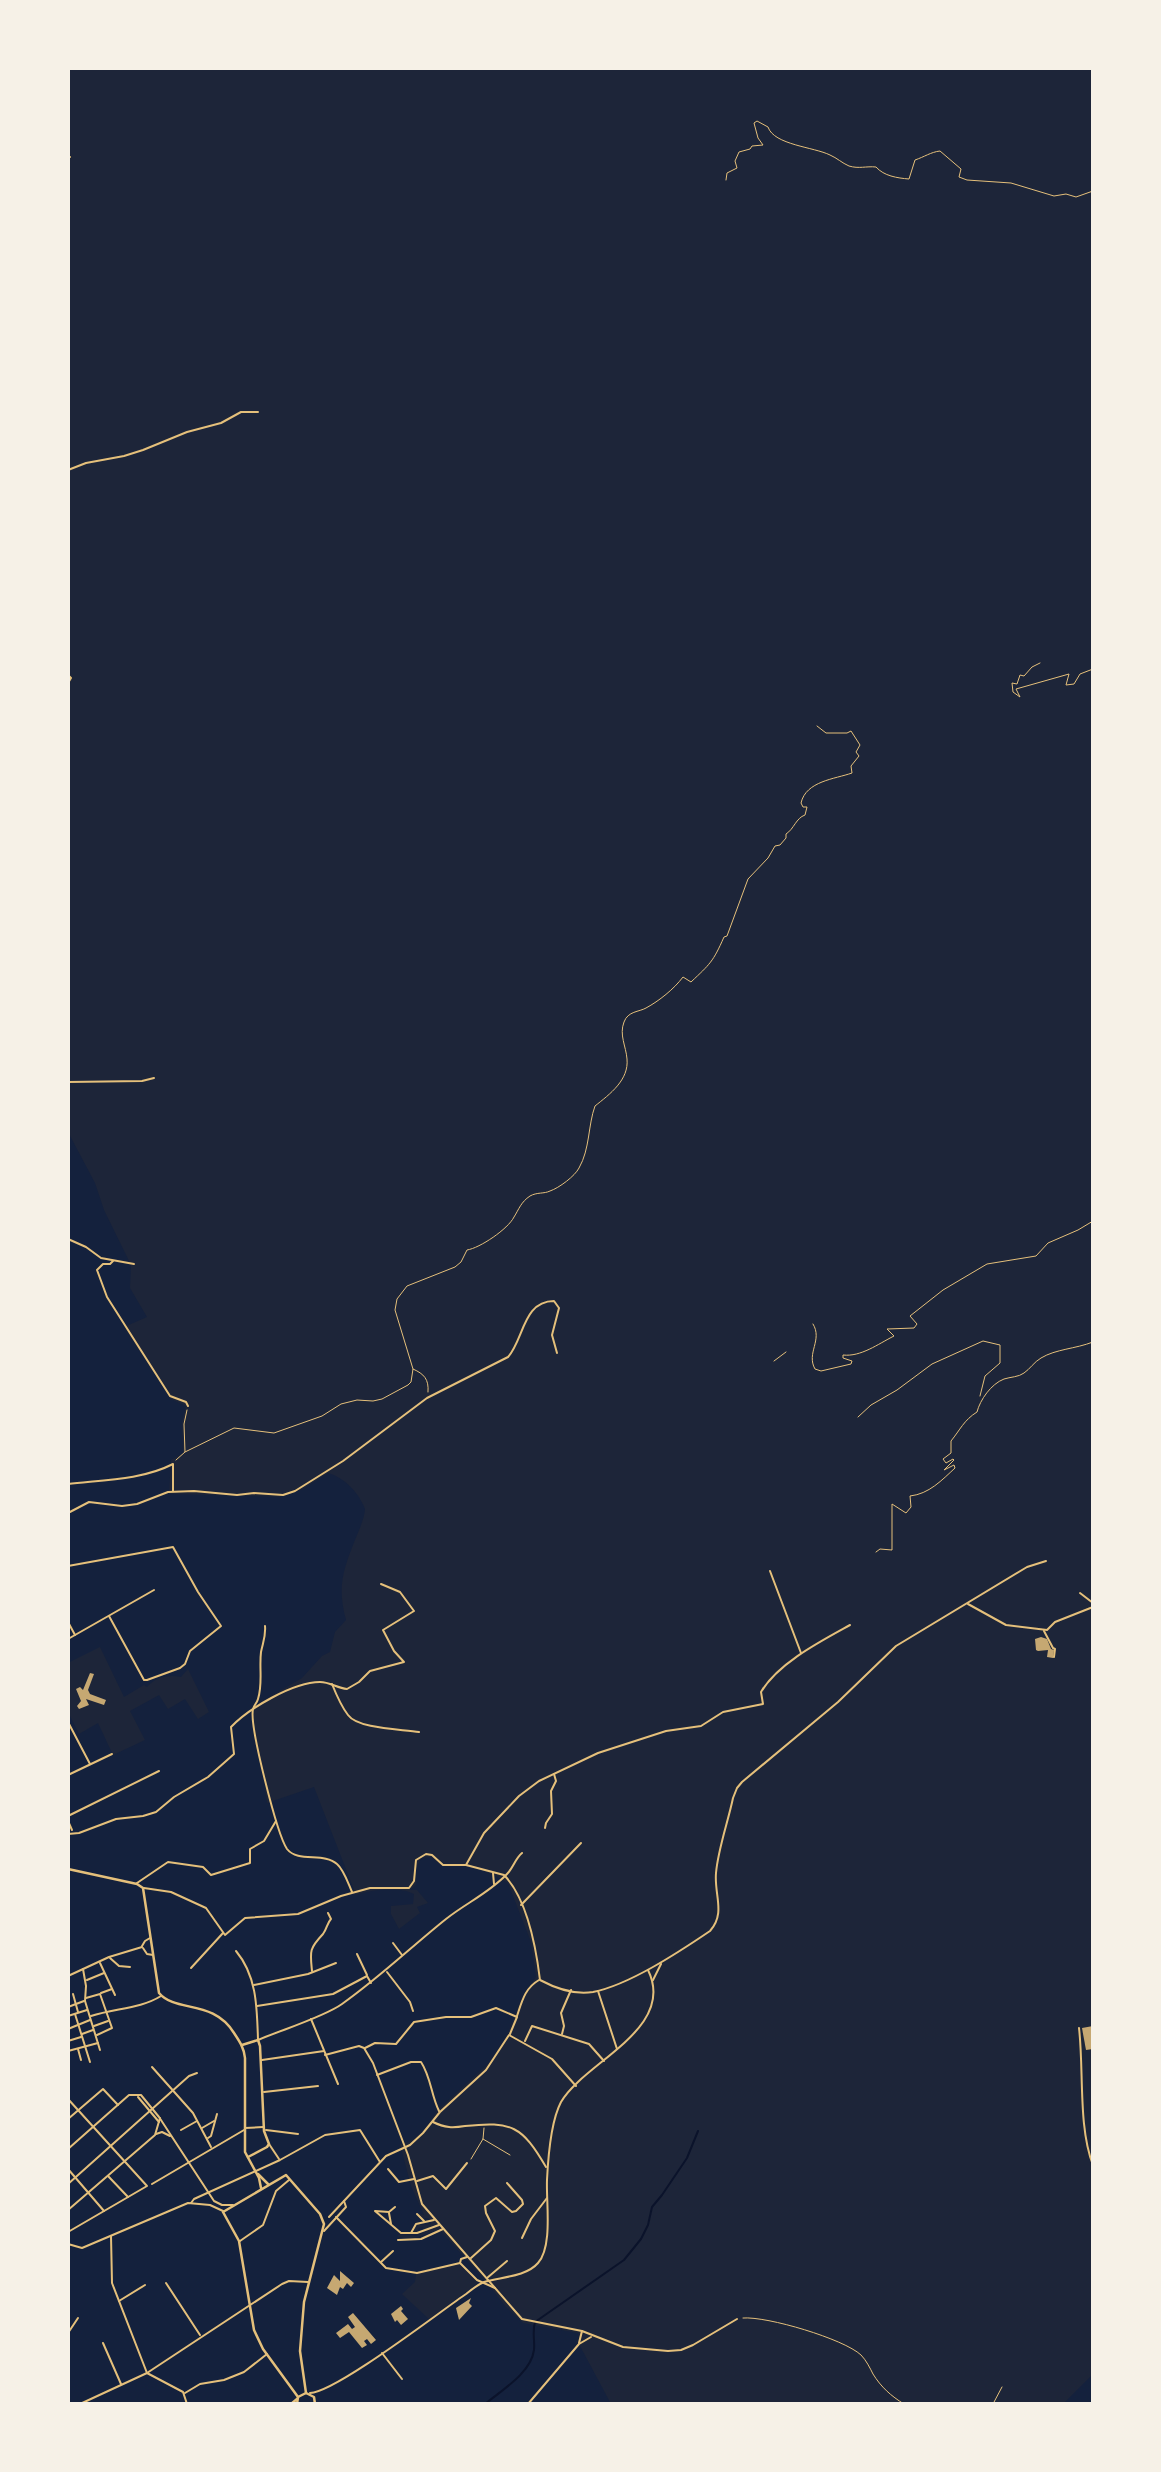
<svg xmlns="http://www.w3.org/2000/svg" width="1161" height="2472" viewBox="0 0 1161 2472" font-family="'Work Sans',sans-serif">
<rect width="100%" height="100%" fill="#14213d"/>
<g fill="#1d2539">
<path d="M68,68H1093V2374L1063,2404H611L580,2346L578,2333L523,2323L506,2307L484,2279L439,2229C426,2235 409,2242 397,2236L400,2234L416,2236L436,2227L434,2225L424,2230L423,2227L419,2228L417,2232L412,2231L419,2223L421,2225L431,2224V2222L428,2218H423L419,2214L424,2215L411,2186L400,2144L409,2142L422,2133L437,2111L490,2062L508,2033L522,1997L536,1977L531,1942L508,1883C496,1876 483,1869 469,1867C451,1864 448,1872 431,1857L421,1858L416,1869V1885L410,1890H417L428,1903L417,1907L420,1913L399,1929L391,1914V1906L413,1904L414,1894C400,1886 372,1889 356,1895L314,1787L267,1803C265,1791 265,1777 261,1765C255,1741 249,1730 256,1705L302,1678L322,1656L330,1652L335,1632L346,1620C337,1587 343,1570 355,1540C359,1530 364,1520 365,1509C359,1493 345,1478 328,1473L303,1489L280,1497L169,1494L171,1460L183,1453L182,1422L186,1406L171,1399L124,1327L147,1317L130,1288L131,1265L104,1210L95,1183L68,1132Z"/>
<path d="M100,1647L124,1697L144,1685L147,1687C155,1677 169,1674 181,1677L188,1669L209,1712L198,1719L185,1699L168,1709L159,1695L130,1711L145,1740L113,1755L98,1723L79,1734L68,1712V1663Z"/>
<path d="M459,2264L478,2283L429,2319L402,2294L415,2282L416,2274Z"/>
</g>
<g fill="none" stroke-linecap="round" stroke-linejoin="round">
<path stroke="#0b132b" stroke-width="2" d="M485,2404C502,2390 531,2373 534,2350C535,2340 532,2332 535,2322L624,2260L641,2239L648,2225L652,2207L662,2195L687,2158L698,2131"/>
</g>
<g fill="#c6a872">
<path d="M1041,1637L1047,1639L1051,1649L1054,1650L1053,1658L1047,1657L1048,1650L1038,1651L1036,1650L1035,1639Z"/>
<path d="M90,1673L94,1674L88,1690L90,1694L106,1700L104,1705L86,1699L89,1705L79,1709L77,1706L81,1701L76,1689L80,1687L83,1690Z"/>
<path d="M1093,2026V2049L1086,2050L1082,2028Z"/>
<path d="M340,2271L354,2283L351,2287L347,2283L343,2289L340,2287L337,2295L327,2288L334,2275L340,2281Z"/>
<path d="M471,2298L469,2303L472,2306L459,2320L456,2308Z"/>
<path d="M401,2306L403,2309L401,2311L408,2319L401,2325L397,2320L395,2322L391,2314Z"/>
<path d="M353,2313L376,2340L371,2344L367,2339L364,2341L367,2345L362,2348L349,2332L340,2338L336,2333L348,2324L352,2329L355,2327L348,2317Z"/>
</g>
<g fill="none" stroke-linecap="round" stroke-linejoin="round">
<g stroke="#e5c07b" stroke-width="1">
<path d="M726,180L727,173L737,168L735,161L739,152L750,149L752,146L763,145L758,138L754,123L757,121L768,127C774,145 814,147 830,155C837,158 842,163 849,166C859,169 866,166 876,167C884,176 897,178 909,179L915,160C924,157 931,152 940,151L961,169L959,177L967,180L1011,183L1054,196L1066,194L1076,197L1093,191"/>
<path d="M1040,663L1032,667L1024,676L1020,675L1017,684L1012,683L1013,692L1020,697L1016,689L1069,674L1066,685L1074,684L1080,674L1093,669"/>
<path d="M813,1324C823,1340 806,1353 815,1369L821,1371L851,1364L852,1361L843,1358V1355C861,1357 878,1344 894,1336L887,1329L914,1328L917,1324L910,1316L943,1290L987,1264L1036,1256L1048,1243L1078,1230L1093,1221"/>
<path d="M774,1361L786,1352"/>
<path d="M413,1369L395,1310L397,1299L407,1286L455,1267L461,1262L467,1250C480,1248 508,1229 514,1217C519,1209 521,1202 530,1196C537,1192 544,1194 550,1191C559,1188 575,1176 579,1168C590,1149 588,1125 595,1106C610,1094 629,1080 627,1059C626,1046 619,1035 624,1022C628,1011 639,1012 646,1008C659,1001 674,989 683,977L691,982C710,964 713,962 724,937L727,936L748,879L768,858L775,846L780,845L786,838V834C794,829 796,818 805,815L807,807H803L801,803C806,781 835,779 852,773L851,766L859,756L856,752L860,745L851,731L847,733H826L817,726"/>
<path d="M858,1417L871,1405L897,1390L932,1364L983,1341L1000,1345V1363L985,1376L980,1396"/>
<path d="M185,1452L234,1428L274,1433L322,1416L341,1404L357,1400L373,1401L382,1399L408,1385L411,1382L413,1369C424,1374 429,1379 428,1392"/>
<path d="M176,1460L185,1452L184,1424L187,1410"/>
<path d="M876,1552L880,1549L892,1550V1504L906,1513L911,1507L910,1496C929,1494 942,1480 955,1468L954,1465L944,1470L954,1460L953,1459L946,1463L943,1459L951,1453V1441C960,1430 964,1420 977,1412C980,1400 991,1384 1004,1379C1010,1377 1019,1377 1024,1373C1030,1369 1034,1362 1041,1358C1056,1349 1075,1349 1093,1342"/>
<path d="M483,2139L510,2155"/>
<path d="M471,2159L483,2139L484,2128"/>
<path d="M743,2318C767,2316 844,2339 861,2355C866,2360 870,2368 873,2374C881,2387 891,2396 904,2404"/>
<path d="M993,2404L1002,2387"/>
</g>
<g stroke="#e5c07b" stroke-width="2">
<path d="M68,157H70"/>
<path d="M68,470L86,463L124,456L143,450L187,432L221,423L241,412H258"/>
<path d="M68,675L71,678L68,683"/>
<path d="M68,1082L142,1081L154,1078"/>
<path d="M68,1239L86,1247L101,1258L134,1264"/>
<path d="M113,1261L110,1264H103L97,1270L107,1297L170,1396L186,1402L188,1406"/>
<path d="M68,1484C103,1480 142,1480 173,1464V1491"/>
<path d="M68,1513L89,1502L122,1506L137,1504L168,1492L194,1491L237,1495L254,1493L283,1495L295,1491L343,1461L427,1398L508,1357C524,1339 523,1301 554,1301L559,1308L552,1335L557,1353"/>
<path d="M68,1566L173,1547L198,1592L221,1626L190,1651L185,1664L180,1668L147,1680H144L109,1616"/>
<path d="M770,1571L801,1653"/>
<path d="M1080,1593L1093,1603"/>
<path d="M968,1604L1006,1625L1047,1630L1055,1622L1093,1607"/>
<path d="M68,1622L75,1635"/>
<path d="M265,1626C266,1636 263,1642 261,1652C259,1667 263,1684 258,1699C257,1703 254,1705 253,1709C249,1725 277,1834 287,1849C298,1863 324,1852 337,1864C344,1870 348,1883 352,1892"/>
<path d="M1044,1631L1053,1648L1055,1649L1054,1657"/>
<path d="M68,1639L154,1590"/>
<path d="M332,1684C336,1694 341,1706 348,1715C358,1729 401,1729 419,1732"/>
<path d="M68,1722L90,1764"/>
<path d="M68,1775L112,1754"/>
<path d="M68,1816L159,1771"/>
<path d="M68,1821L72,1830"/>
<path d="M545,1828L546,1823L552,1814L551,1791L556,1781L554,1774"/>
<path d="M68,1834L79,1833L116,1819L143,1816L156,1812L174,1797L208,1777L234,1754L231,1727C248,1709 293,1682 320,1682C330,1682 337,1688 347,1689L359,1682L370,1671L404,1662L394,1651L383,1630L414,1611L400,1592L381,1584"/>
<path d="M466,1865L484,1833L519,1796L539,1781L598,1753L666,1731L701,1726L723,1712L763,1704L761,1692C778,1663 821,1641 850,1625"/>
<path d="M493,1873L494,1884"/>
<path d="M505,1876C528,1901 536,1947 540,1980C555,1988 575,1995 593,1992C629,1985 679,1952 710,1931C726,1913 714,1895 716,1873C718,1849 728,1822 733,1798L737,1788L742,1782L838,1702L896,1646L1027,1567L1046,1561"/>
<path d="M137,1883L168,1862L203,1867L211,1875L250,1863V1849L264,1841L276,1821"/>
<path d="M144,1888L171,1892L206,1908L225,1935L245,1918L298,1914L341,1896L370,1888H409L414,1881L416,1860L426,1854L432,1855L443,1865H466L504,1875"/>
<path d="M521,1905L581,1843"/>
<path d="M393,1943L402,1955"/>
<path d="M142,1946L145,1941L150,1938"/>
<path d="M143,1948L147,1954L153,1955"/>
<path d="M236,1951C257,1976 257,2008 258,2040C281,2030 324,2017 342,2004C379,1978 411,1947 446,1919C466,1903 489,1893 507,1874C513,1868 515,1859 522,1853"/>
<path d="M357,1954L367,1975"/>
<path d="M110,1958L119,1966L130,1967"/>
<path d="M100,1963L115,1995"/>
<path d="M191,1968L223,1933"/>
<path d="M83,1969L86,1986L85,2001L100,2050"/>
<path d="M312,1971C310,1951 309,1949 323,1934C327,1929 327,1923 331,1919L328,1913"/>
<path d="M387,1972L410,2002L413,2011"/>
<path d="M68,1976L109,1957L142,1947"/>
<path d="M87,1980L104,1973"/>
<path d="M653,1980L661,1964"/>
<path d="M254,1985L308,1974L336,1963"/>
<path d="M598,1991L617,2049"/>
<path d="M101,1993L112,1989"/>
<path d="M73,1994L78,2012"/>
<path d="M86,1998L100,1994L112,2028L97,2035"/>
<path d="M257,2006L333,1994L367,1976L371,1983"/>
<path d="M68,2007L84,2001"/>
<path d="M75,2014L90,2062"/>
<path d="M68,2016L87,2010"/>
<path d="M91,2016C115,2008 140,2009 161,1996"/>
<path d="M517,2016C522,2001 525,1988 539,1980"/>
<path d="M311,2019L338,2084"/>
<path d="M94,2026L108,2021"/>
<path d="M1079,2028C1084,2070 1078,2127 1093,2165"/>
<path d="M68,2029L90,2020"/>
<path d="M82,2034L93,2030"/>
<path d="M562,2034L564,2026L561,2013L571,1990"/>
<path d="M68,2041L81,2037"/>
<path d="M525,2041L532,2026L589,2044L604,2061"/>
<path d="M365,2048L375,2043L396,2044L414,2022L446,2017H471L496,2008L517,2017L510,2034"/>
<path d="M78,2049L81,2060"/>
<path d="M68,2051L98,2043"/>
<path d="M325,2055L359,2046L364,2048L373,2063L408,2155L422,2204L522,2319L582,2331L623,2347L668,2351L681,2350L693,2345L737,2319"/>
<path d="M68,2056L69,2059"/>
<path d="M262,2060L324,2051"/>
<path d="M152,2067L193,2113L211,2147"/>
<path d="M377,2075L411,2062H421C431,2077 431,2095 439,2111"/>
<path d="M264,2092L318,2086"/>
<path d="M138,2097L159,2122"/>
<path d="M68,2099L147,2186L68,2232"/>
<path d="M68,2119L103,2089L118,2105"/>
<path d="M433,2122C445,2128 453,2128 465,2126C512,2121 522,2126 546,2167"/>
<path d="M202,2128L214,2121"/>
<path d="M245,2128L263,2127"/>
<path d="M181,2130L197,2121"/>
<path d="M266,2130L298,2134"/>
<path d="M156,2134L162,2132L170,2136"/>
<path d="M208,2138L211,2136L217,2114"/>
<path d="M269,2144L279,2159"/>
<path d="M68,2149L129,2095H141L159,2117L214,2201L222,2205H233"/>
<path d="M68,2169L104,2211"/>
<path d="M388,2169L399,2182L414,2179"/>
<path d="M108,2176L128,2197"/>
<path d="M417,2181L433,2176L446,2189L467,2163"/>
<path d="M68,2184L189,2076L197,2073"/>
<path d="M152,2184L244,2130"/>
<path d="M191,2203L194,2199L280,2160L325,2135L360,2130L380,2162"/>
<path d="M395,2207L389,2212L375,2211L401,2233H417L439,2225"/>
<path d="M68,2210L155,2135L160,2118"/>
<path d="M389,2213L391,2224"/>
<path d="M417,2214L424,2221"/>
<path d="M329,2217L386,2156L410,2145L423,2133L440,2112L486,2070L509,2035L552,2059L576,2086"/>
<path d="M336,2217L386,2268L417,2273L460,2263L461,2259L467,2257"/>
<path d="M324,2231L346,2207L344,2201"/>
<path d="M411,2233L416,2224L434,2220"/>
<path d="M111,2236L112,2283L147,2373L183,2392L187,2404"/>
<path d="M522,2238L531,2219L547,2198"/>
<path d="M398,2240L421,2239L443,2229"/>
<path d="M240,2241L263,2225L276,2191L289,2180"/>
<path d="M68,2244L82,2248L188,2203L210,2205L223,2211"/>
<path d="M471,2258L491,2240L495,2231L486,2213L485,2206L496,2198L512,2212L516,2211L523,2204L522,2200L507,2183"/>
<path d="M381,2262L393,2251"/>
<path d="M460,2263L477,2280L495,2288"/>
<path d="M487,2278L507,2261"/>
<path d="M166,2283L200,2335"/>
<path d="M119,2301L145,2285"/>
<path d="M68,2333L78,2318"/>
<path d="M103,2343L121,2384"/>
<path d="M579,2343L582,2331"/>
<path d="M382,2353L402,2379"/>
<path d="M185,2393L200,2384L224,2380L244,2372L267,2354"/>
<path d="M310,2393C336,2392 438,2313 466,2294C471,2290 477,2285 484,2282C500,2277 526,2277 538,2263C553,2246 546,2202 547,2180C548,2159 551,2121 561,2102C584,2062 677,2029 648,1970"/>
<path d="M80,2404L147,2373L282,2284L289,2281L308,2282"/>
<path d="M528,2404L579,2344L591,2337"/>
</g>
<g stroke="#e5c07b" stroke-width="2.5">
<path d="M68,1869L137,1884L143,1888L159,1993C176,2013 213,1999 234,2033C240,2042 244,2048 245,2058V2152L259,2178L261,2188"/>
<path d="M242,2045L258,2040L260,2046L264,2131L269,2144L267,2147L248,2157"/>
<path d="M258,2174L268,2184"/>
<path d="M298,2397L263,2349L254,2330L239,2241L223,2212L286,2175L320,2214L324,2224L304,2302L300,2351L306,2393"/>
<path d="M291,2404L297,2399"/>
<path d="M297,2404L298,2397L306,2393L314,2397L315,2404"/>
</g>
</g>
<rect width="1161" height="2472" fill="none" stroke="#f6f1e7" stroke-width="140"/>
</svg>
